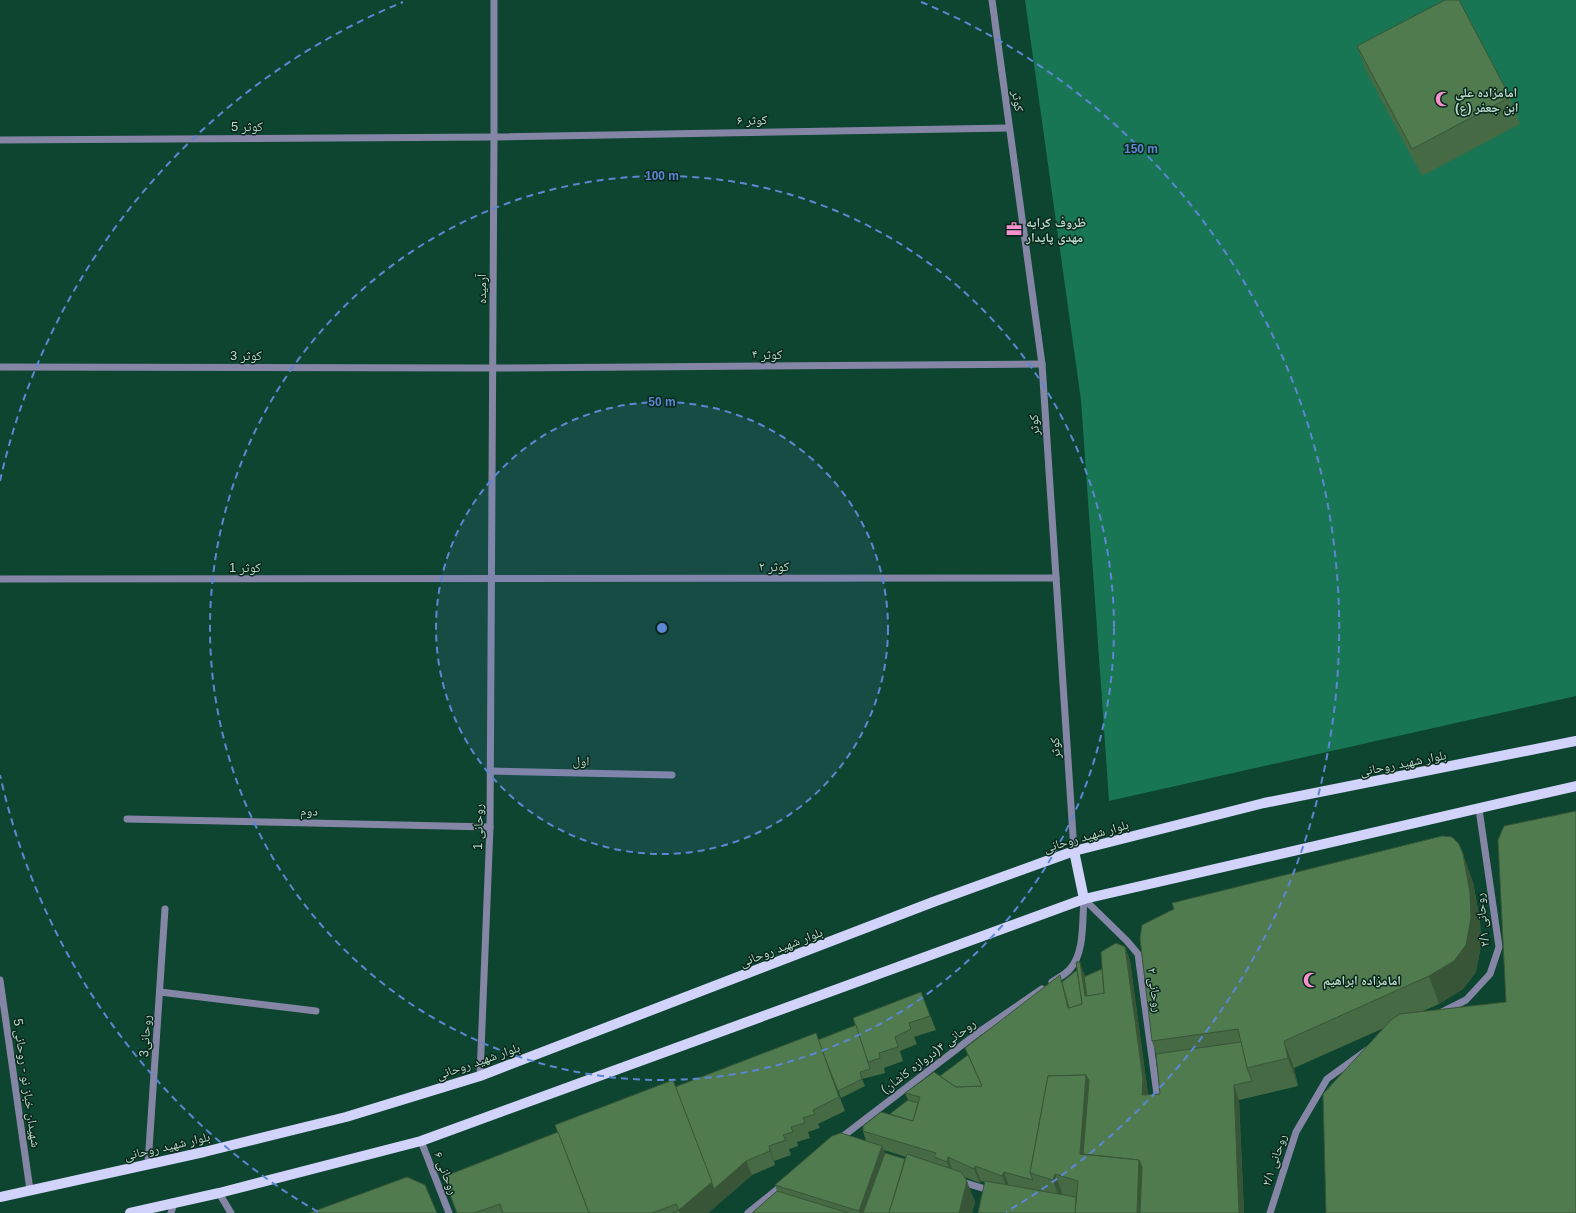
<svg xmlns="http://www.w3.org/2000/svg" width="1576" height="1213" viewBox="0 0 1576 1213" font-family="Helvetica,'Noto Naskh Arabic',sans-serif">
<rect width="100%" height="100%" fill="#0d4530"/>
<path fill="#187654" d="M1025,0H1576V696L1109,801L1081,400Z"/>
<g fill="none" stroke-linecap="round" stroke-linejoin="round">
<g stroke="#8586a6" stroke-width="7">
<path d="M992,0L1042,364L1074,851"/>
<path d="M0,140L494,137L1009,128"/>
<path d="M0,367L493,368L1042,364"/>
<path d="M0,579L1056,578"/>
<path d="M490,771L672,775"/>
<path d="M127,819L490,827"/>
<path d="M1084,899L1127,941L1138,954L1158,1102"/>
<path d="M0,980L30,1190"/>
<path d="M1052,982C1058,978 1066,974 1070,969C1085,953 1082,920 1084,899"/>
<path d="M160,992L316,1011"/>
<path d="M1440,1013L1466,1000L1490,974L1499,947L1479,809"/>
<path d="M480,1076L490,827L494,137V0"/>
<path d="M838,1140L979,1032L1042,989"/>
<path d="M421,1141L449,1213"/>
<path d="M148,1164L165,909"/>
<path d="M959,1181L992,1191"/>
<path d="M219,1193L231,1213"/>
<path d="M171,1213L174,1203"/>
<path d="M748,1213L784,1184"/>
<path d="M1270,1213L1296,1132L1327,1079L1367,1050"/>
</g>
<g stroke="#d2d3fb" stroke-width="10">
<path d="M1074,851L1084,899"/>
<path d="M0,1197L204,1152L346,1117L480,1076L933,902L1074,851L1264,803L1576,741"/>
<path d="M130,1213L219,1193L421,1141L1084,899L1576,786"/>
</g>
</g>
<g fill="#456a44" fill-rule="evenodd">
<path d="M1357,46L1510,97L1520,124L1422,176L1367,73Z"/>
<path d="M1473,882L1480,921L1481,945L1476,972L1463,989L1439,1004L1421,1012L1576,1213L1384,1028L1294,1068L1298,1086L1239,1100L1244,1213H978L985,1182L981,1181L980,1183L964,1177L975,1202L972,1213H752L777,1191L775,1185L866,1141L863,1131L890,1114L908,1100L905,1093L940,1076L968,1055L965,1048L1062,982L1085,976L1102,969L1125,947L1130,961L1148,1094H1160L1156,1054L1152,1041ZM884,1150L906,1157L905,1159L885,1153Z"/>
<path d="M921,992L936,1030L914,1037L917,1044L900,1051L903,1061L884,1068L885,1073L862,1079L865,1086L841,1098L822,1051L845,1111L818,1124L820,1128L808,1132L810,1138L797,1142L798,1146L789,1149L791,1155L774,1161L775,1165L752,1175L708,1213H457L675,1087L818,1040L856,1025Z"/>
</g>
<g fill="#385637">
<path d="M1463,854L1473,882L1480,921L1481,945L1476,972L1463,989L1439,1004L1429,976Z"/>
<path d="M1125,947L1130,961L1148,1094L1147,1109L1142,1095Z"/>
<path d="M1080,962L1085,976L1089,1003L1085,996Z"/>
<path d="M1284,1041L1294,1068L1298,1086L1288,1058Z"/>
<path d="M1086,1075L1094,1096L1089,1161L1080,1154Z"/>
<path d="M1234,1085L1239,1100L1244,1213H1239Z"/>
<path d="M769,1146L774,1161L775,1165L770,1151Z"/>
<path d="M882,1146L890,1167L874,1213H860L859,1211Z"/>
<path d="M948,1157L953,1172V1176L947,1162Z"/>
<path d="M1139,1160L1147,1181L1146,1213H1137Z"/>
<path d="M746,1161L752,1175L708,1213H680L679,1210L712,1182Z"/>
<path d="M975,1166L981,1181L980,1183L974,1169Z"/>
<path d="M1004,1172L1009,1186L1008,1190L1002,1176Z"/>
<path d="M1055,1174L1063,1195L1060,1201L1053,1180Z"/>
<path d="M967,1181L975,1202L972,1213H959Z"/>
</g>
<g fill="#507b4f" stroke="#385637">
<path d="M1445,0H1459L1510,97L1412,149L1357,46Z"/>
<path d="M1576,811V1213H1326L1323,1094L1391,1020L1400,1014L1506,1002L1498,840L1504,826Z"/>
<path d="M1442,836L1452,837L1459,844L1463,854L1470,893L1471,918L1466,945L1454,961L1429,976L1284,1041L1288,1058L1247,1068L1238,1029L1152,1041L1140,938L1142,925L1174,909L1172,903Z"/>
<path d="M1116,943L1125,947L1143,1079L1142,1095L1160,1094L1156,1054L1241,1042L1247,1068L1252,1081L1234,1085L1239,1213H1140L1142,1167L1139,1160L1083,1154L1089,1081L1086,1075L1048,1076L1030,1173L1033,1180L1004,1172L1002,1176L975,1166L974,1169L948,1157L947,1162L934,1157L936,1153L863,1131V1126L881,1112L913,1121L920,1097L905,1093L934,1072L956,1087L982,1086L965,1048L1060,975L1068,1008L1082,1004L1076,962H1080L1085,996L1104,993L1101,952Z"/>
<path d="M1102,969L1104,993L1087,996L1084,977Z"/>
<path d="M1077,970L1082,1004L1069,1008L1062,982Z"/>
<path d="M921,992L930,1016L909,1023L911,1029L895,1037L898,1047L879,1053L880,1058L868,1062L853,1018Z"/>
<path d="M856,1025L870,1069L860,1072L862,1079L838,1091L818,1040Z"/>
<path d="M816,1033L839,1097L813,1110L815,1114L803,1118L805,1123L791,1127L793,1132L783,1135L786,1140L769,1146L770,1151L746,1161L714,1189L675,1087Z"/>
<path d="M968,1055L982,1086L956,1087L940,1076Z"/>
<path d="M1086,1075L1080,1154L1139,1160L1137,1213H1075L1078,1181L1055,1174L1053,1180L1030,1173L1048,1076Z"/>
<path d="M673,1080L712,1182L679,1210L676,1204L652,1213H589L555,1125Z"/>
<path d="M908,1100L918,1103L913,1121L890,1114Z"/>
<path d="M558,1132L589,1213H503L500,1204L474,1213H457L443,1177Z"/>
<path d="M841,1133L882,1146L859,1211L775,1185L832,1136Z"/>
<path d="M885,1153L905,1159L889,1213H863Z"/>
<path d="M907,1154L961,1172L967,1181L959,1213H889Z"/>
<path d="M407,1177L425,1185L437,1213H309Z"/>
<path d="M985,1181L1076,1197L1075,1213H978Z"/>
<path d="M777,1191L848,1213H752Z"/>
<path d="M679,1210L680,1213H672Z"/>
</g>
<circle cx="662" cy="628" r="226" fill="#5c87d3" fill-opacity=".12"/>
<g fill="none" stroke="#5c87d3" stroke-width="2" stroke-dasharray="7 5">
<circle cx="662" cy="628" r="226"/>
<circle cx="662" cy="628" r="452"/>
<path d="M318 1212A678 678 0 0 1 0 775M0 481A678 678 0 0 1 403 2M921 2A678 678 0 0 1 1006 1212"/>
</g>
<defs>
<symbol id="mosque-bare" viewBox="-9 -9 18 18"><path d="M3.5-4.9A6 6 0 1 0 3.5 4.9A5 5 0 1 1 3.5-4.9Z" fill="#f790ce" stroke="#0a271c" stroke-width="2.5" paint-order="stroke"/></symbol>
<symbol id="office-bare" viewBox="-9 -9 18 18"><path d="M-6-3h4V-5.5h4V-3h4V5H-6ZM-1-4.5V-3h2v-1.5ZM-6 0V1H6V0Z" fill="#f790ce" stroke="#0a271c" stroke-width="2.5" paint-order="stroke"/></symbol>
</defs>
<g fill-rule="evenodd">
<use href="#mosque-bare" x="1432" y="88" width="22" height="22"/>
<use href="#office-bare" x="1003" y="218" width="22" height="22"/>
<use href="#mosque-bare" x="1300" y="969" width="22" height="22"/>
</g>
<g text-anchor="middle" dominant-baseline="central" stroke-width="3" stroke-linejoin="round" paint-order="stroke">
<g font-size="13" font-weight="bold" fill="#bbdccc" stroke="#0a271c" text-anchor="start">
<text x="1455" y="92">امامزاده علی‌<tspan x="1455" dy="15">ابن جعفر (ع)</tspan></text>
<text x="1026" y="222">ظروف کرایه<tspan x="1026" dy="15">مهدی پایدار</tspan></text>
<text x="1323" y="980">امامزاده ابراهیم</text>
</g>
<g font-size="13" fill="#bbdccc" stroke="#0a271c">
<text transform="translate(1018 101) rotate(82)">کوثر</text>
<text transform="translate(752 120) rotate(-1)">کوثر ۶</text>
<text x="247" y="126">کوثر 5</text>
<text transform="translate(481 289) rotate(-90)">آرمیده</text>
<text x="767" y="354">کوثر ۴</text>
<text x="246" y="355">کوثر 3</text>
<text transform="translate(1034 425) rotate(-94)">کوثر</text>
<text x="774" y="566">کوثر ۲</text>
<text x="245" y="567">کوثر 1</text>
<text transform="translate(1055 748) rotate(-94)">کوثر</text>
<text transform="translate(581 761) rotate(1)">اول</text>
<text transform="translate(1403 763) rotate(-11)">بلوار شهید روحانی</text>
<text transform="translate(309 811) rotate(1)">دوم</text>
<text transform="translate(478 827) rotate(-89)">روحانی 1</text>
<text transform="translate(1086 836) rotate(-16)">بلوار شهید روحانی</text>
<text transform="translate(1482 920) rotate(-96)">روحانی ۲/۱</text>
<text transform="translate(781 947) rotate(-21)">بلوار شهید روحانی</text>
<text transform="translate(1155 990) rotate(82)">روحانی ۲</text>
<text transform="translate(145 1036) rotate(-86)">روحانی3</text>
<text transform="translate(928 1056) rotate(-37)">روحانی ۴(دروازه کاشان)</text>
<text transform="translate(478 1061) rotate(-19)">بلوار شهید روحانی</text>
<text transform="translate(27 1083) rotate(82)">شهیدان خباز نو - روحانی 5</text>
<text transform="translate(167 1146) rotate(-13)">بلوار شهید روحانی</text>
<text transform="translate(1274 1160) rotate(-72)">روحانی ۲/۱</text>
<text transform="translate(446 1173) rotate(69)">روحانی ۶</text>
</g>
</g>
<circle cx="662" cy="628" r="6" fill="#5c87d3" stroke="#0a271c" stroke-width="2"/>
<g font-size="12" text-anchor="middle" font-weight="bold" fill="#5c87d3" stroke="#0a271c" stroke-width="3" stroke-linejoin="round" paint-order="stroke">
<text x="1141" y="153">150 m</text>
<text x="662" y="180">100 m</text>
<text x="662" y="406">50 m</text>
</g>
</svg>
